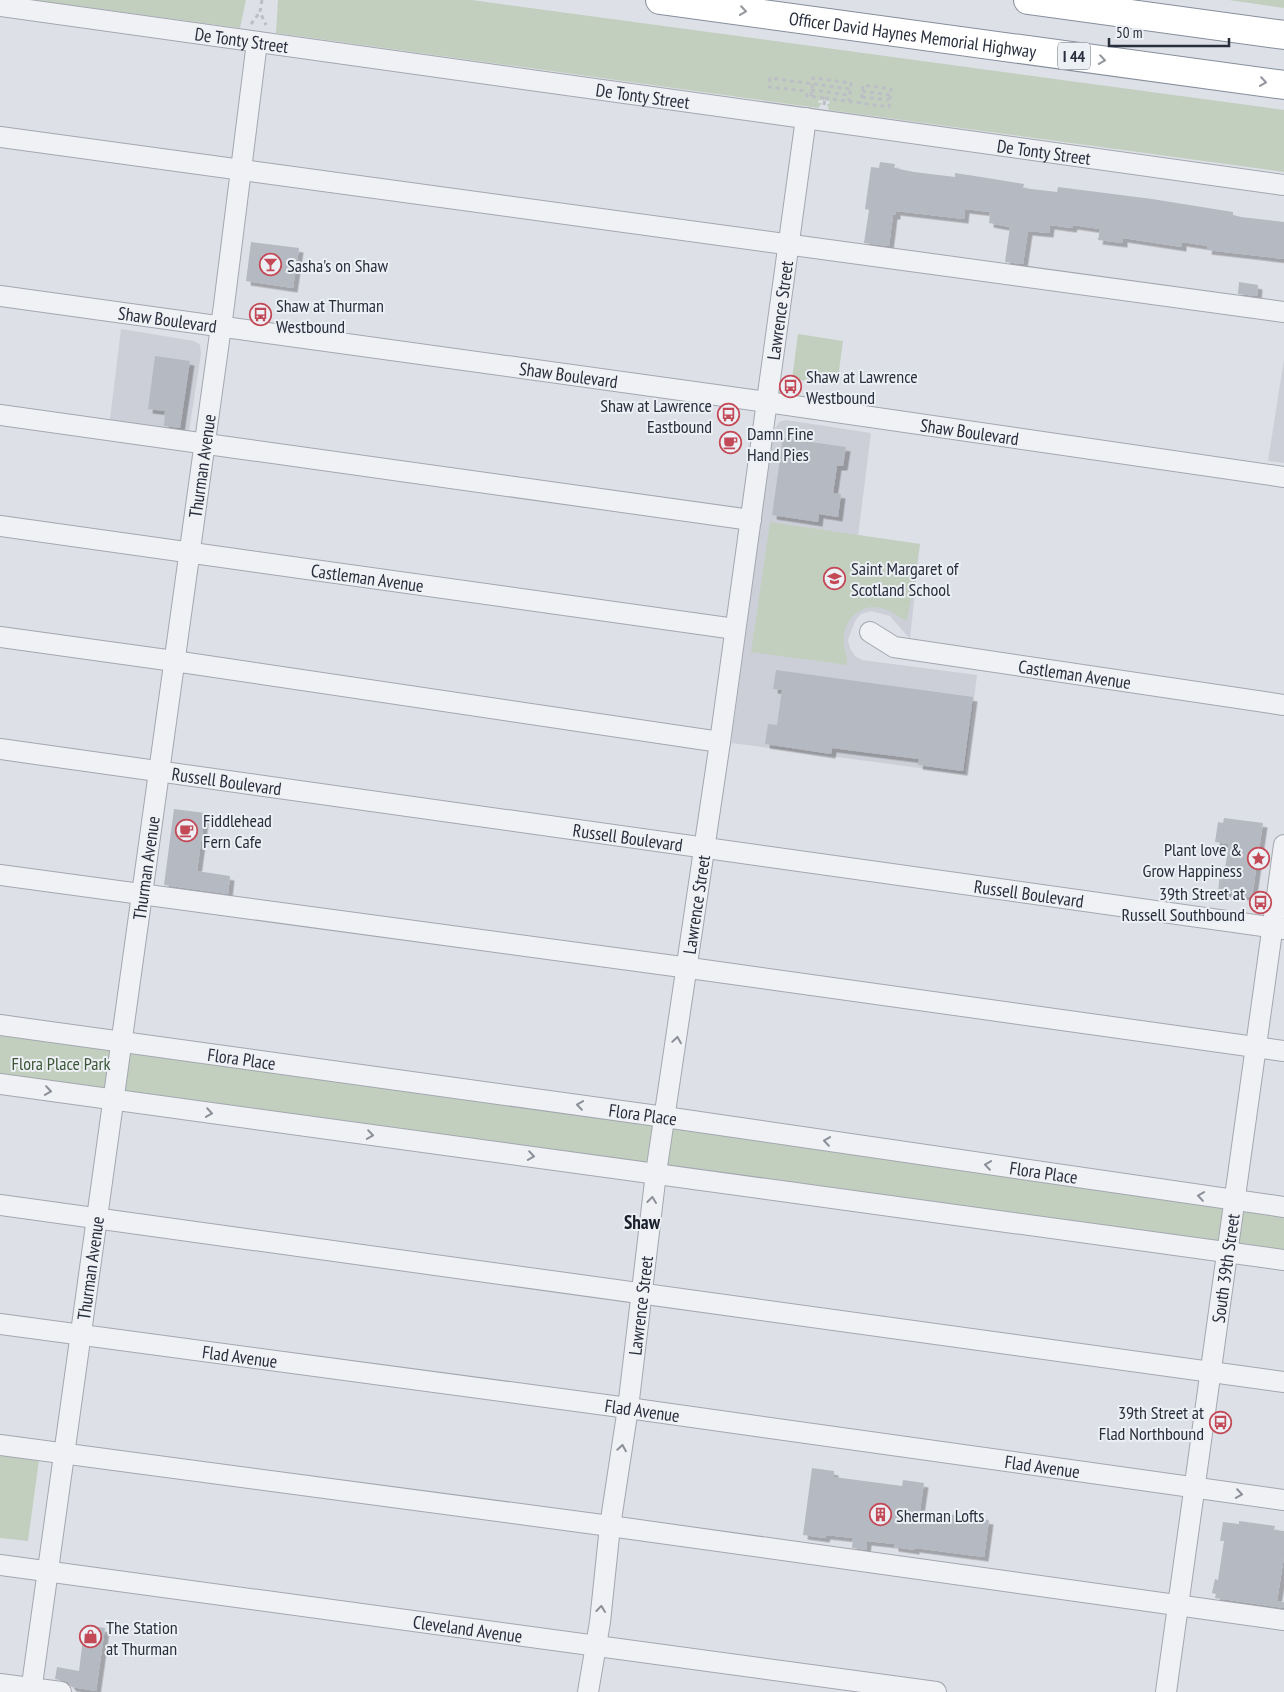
<svg xmlns="http://www.w3.org/2000/svg" width="1284" height="1692" viewBox="0 0 1284 1692" font-family="'PT Sans Narrow',sans-serif">
<defs>
<filter id="shadow"><feDropShadow dx="4.5" dy="4.5" stdDeviation="0" flood-color="#0004"/></filter>
</defs>
<rect width="100%" height="100%" fill="#dde0e6"/>
<g fill="#cccfd8">
<path d="M121,329L194,341L200,345L201,354L188,438L109,427Z"/>
<path d="M1284,359V463L1268,461Z"/>
<path d="M786,420L871,433L858,536L920,544L910,639L890,616L871,611L861,614L855,621L848,640L850,648L855,656L862,660L977,675L965,774L731,743L773,432L779,422Z"/>
</g>
<g fill="#c2cfbf">
<path d="M33,0H246L240,28Z"/>
<path d="M278,0H472L1284,110V172L829,110L827,104H829L830,101L819,100L818,103H822L818,108L276,33Z"/>
<path d="M1229,0H1284V8Z"/>
<path d="M798,334L843,341L837,385L792,379Z"/>
<path d="M770,522L920,544L907,621C899,618 895,613 887,610C866,600 844,616 844,639C843,649 848,655 847,665L751,652Z"/>
<path d="M0,1025L1284,1207V1260L0,1084Z"/>
<path d="M0,1454L39,1460L28,1541L0,1538Z"/>
</g>
<g fill="#b5b9c2" filter="url(#shadow)">
<path d="M880,162L895,164L894,168L914,172L955,177V173L981,177L1024,184L1023,188L1057,192L1058,187L1152,199L1233,212V215L1241,217L1284,222V259L1207,250L1208,246L1182,242V247L1123,238V243L1098,240L1100,229L1073,225L1072,228L1050,225L1049,233L1028,231L1023,264L1005,262L1010,227L989,223L990,212L965,209L964,219L896,211V215H893L889,246L864,243L869,210L865,209L871,167L879,168Z"/>
<path d="M251,242L299,248L293,288L246,281Z"/>
<path d="M1239,282L1258,285L1257,296L1238,294Z"/>
<path d="M155,356L190,361L180,428L164,426L165,411L148,409Z"/>
<path d="M783,438L846,447L843,466H837L833,493L841,494L838,517L819,514L818,522L772,515Z"/>
<path d="M776,670L973,697L963,771L918,765L919,759L832,748L831,754L765,744L768,724L777,725L782,690L773,689Z"/>
<path d="M174,809L205,813L197,871L230,876L228,894L164,885Z"/>
<path d="M1224,818L1263,823L1252,897L1218,892L1220,873L1224,874L1229,844L1215,842L1218,822L1223,823Z"/>
<path d="M812,1468L834,1471V1477L902,1486L903,1480L924,1483L920,1510L989,1520L984,1557L915,1548V1550L894,1547V1544L867,1541L866,1550L852,1548L853,1538L826,1535L825,1538L803,1535Z"/>
<path d="M1239,1521L1275,1526L1274,1530L1284,1531V1557L1277,1601L1284,1602V1608L1215,1598L1216,1594L1212,1593L1215,1579L1218,1580L1224,1541H1220L1223,1522L1239,1524Z"/>
<path d="M92,1626L105,1628L96,1691L72,1687L68,1682L55,1679L57,1667L79,1671L84,1631Z"/>
</g>
<g fill="none" stroke-linecap="round" stroke-linejoin="round">
<defs>
<g id="minor">
<path id="s1" d="M0,6L1284,185"/>
<path d="M0,137L1284,312"/>
<path id="s2" d="M0,296L767,402L1284,477"/>
<path d="M0,415L751,520"/>
<path id="s3" d="M0,526L735,629"/>
<path id="s4" d="M870,632L894,647L1284,705"/>
<path d="M0,637L174,661L720,742"/>
<path id="s5" d="M0,749L1284,929"/>
<path d="M0,875L704,970L1284,1051"/>
<path id="s6" d="M0,1025L665,1117L1284,1207"/>
<path d="M0,1084L1284,1260"/>
<path d="M0,1205L1284,1382"/>
<path id="s7" d="M0,1324L628,1408L1284,1500"/>
<path d="M0,1445L610,1526L1284,1620"/>
<path id="s8" d="M0,1565L936,1692"/>
<path d="M0,1684L61,1692"/>
<path id="s9" d="M31,1692L224,305L257,42"/>
<path id="s10" d="M588,1692L600,1622L610,1526L628,1408L656,1173L720,742L806,118"/>
<path id="s11" d="M1166,1692L1284,845"/>
</g>
<g id="highway">
<path id="s12" d="M660,0L1284,85"/>
<path d="M1028,0L1284,35"/>
</g>
</defs>
<use href="#minor" stroke="#a3a7b0" stroke-width="22"/>
<use href="#highway" stroke="#868d9c" stroke-width="30"/>
<g stroke="#bcbec5" stroke-width="3" stroke-dasharray="4 4" stroke-linecap="butt">
<path d="M262,0L260,12L266,25"/>
<path d="M251,24L260,12"/>
<path d="M811,90L849,95"/>
<path d="M862,91L890,95"/>
<path d="M811,96L813,78L851,83L849,101"/>
<path d="M862,97L889,100"/>
<path d="M825,98L889,107L891,89L863,85L861,103"/>
<path d="M824,105L825,98L807,96L805,91L769,87L770,78L850,89"/>
</g>
<use href="#minor" stroke="#f0f1f5" stroke-width="20"/>
<use href="#highway" stroke="#fff" stroke-width="28"/>
</g>
<defs><path id="oneway-chevron" d="M-2-3.5L2.5 0L-2 3.5" fill="none" stroke-width="1.6" stroke-linecap="round" stroke-linejoin="round" transform="scale(1.25)"/></defs>
<g stroke="#94969e">
<use href="#oneway-chevron" transform="translate(743 11) rotate(8)"/>
<use href="#oneway-chevron" transform="translate(1102 60) rotate(8)"/>
<use href="#oneway-chevron" transform="translate(1263 82) rotate(8)"/>
</g>
<g stroke="#8c9098">
<use href="#oneway-chevron" transform="translate(677 1040) rotate(-81)"/>
<use href="#oneway-chevron" transform="translate(48 1091) rotate(8)"/>
<use href="#oneway-chevron" transform="translate(580 1105) rotate(-172)"/>
<use href="#oneway-chevron" transform="translate(209 1113) rotate(8)"/>
<use href="#oneway-chevron" transform="translate(370 1135) rotate(8)"/>
<use href="#oneway-chevron" transform="translate(827 1141) rotate(-172)"/>
<use href="#oneway-chevron" transform="translate(531 1156) rotate(8)"/>
<use href="#oneway-chevron" transform="translate(988 1165) rotate(-172)"/>
<use href="#oneway-chevron" transform="translate(1201 1196) rotate(-172)"/>
<use href="#oneway-chevron" transform="translate(652 1200) rotate(-83)"/>
<use href="#oneway-chevron" transform="translate(622 1448) rotate(-81)"/>
<use href="#oneway-chevron" transform="translate(1239 1494) rotate(8)"/>
<use href="#oneway-chevron" transform="translate(601 1609) rotate(-84)"/>
</g>
<defs>
<symbol id="bar-ring" viewBox="-11 -11 22 22"><circle r="9.5" fill="#eceff4" stroke="#c44956" stroke-width="1.5"/><path d="M-6-5H6L.8 .8V4.5H3.5V6h-7V4.5H-.8V.8Z" fill="#c44956"/></symbol>
<symbol id="bus-ring" viewBox="-11 -11 22 22"><circle r="9.5" fill="#eceff4" stroke="#c44956" stroke-width="1.5"/><path d="M-5-6H5V4H4V6H2V4H-2V6H-4V4H-5ZM-3.5-4V0h7V-4ZM-3.5 1.2v1.5H-2V1.2ZM2 1.2v1.5H3.5V1.2Z" fill="#c44956"/></symbol>
<symbol id="cafe-ring" viewBox="-11 -11 22 22"><circle r="9.5" fill="#eceff4" stroke="#c44956" stroke-width="1.5"/><path d="M-5.5-4.5H6V0H3Q3 3.5 0 3.5H-2.5Q-5.5 3.5-5.5 0ZM3-3.2v2h1.7v-2ZM-6 4.5H4V6H-6Z" fill="#c44956"/></symbol>
<symbol id="school-ring" viewBox="-11 -11 22 22"><circle r="9.5" fill="#eceff4" stroke="#c44956" stroke-width="1.5"/><path d="M0-5L7-2L0 1L-7-2ZM-4 1L0 2.5L4 1V4Q0 6-4 4Z" fill="#c44956"/></symbol>
<symbol id="sight-ring" viewBox="-11 -11 22 22"><circle r="9.5" fill="#eceff4" stroke="#c44956" stroke-width="1.5"/><path d="M0-6L1.8-2.2L6-1.7L2.9 1.2L3.7 5.4L0 3.3L-3.7 5.4L-2.9 1.2L-6-1.7L-1.8-2.2Z" fill="#c44956"/></symbol>
<symbol id="building-ring" viewBox="-11 -11 22 22"><circle r="9.5" fill="#eceff4" stroke="#c44956" stroke-width="1.5"/><path d="M-4-6H4V6H1V3H-1V6H-4ZM-2.5-4.3h1.7v1.8h-1.7ZM.8-4.3h1.7v1.8H.8ZM-2.5-1h1.7V.8h-1.7ZM.8-1h1.7V.8H.8Z" fill="#c44956"/></symbol>
<symbol id="shop-ring" viewBox="-11 -11 22 22"><circle r="9.5" fill="#eceff4" stroke="#c44956" stroke-width="1.5"/><path d="M-5-2.5h2.3a2.7 3.5 0 0 1 5.4 0H5L5.5 6h-11ZM-1.5-2.5h3a1.5 2.3 0 0 0-3 0Z" fill="#c44956"/></symbol>
</defs>
<g fill-rule="evenodd">
<use href="#bar-ring" x="258" y="252" width="25" height="25"/>
<use href="#bus-ring" x="248" y="302" width="25" height="25"/>
<use href="#bus-ring" x="778" y="374" width="25" height="25"/>
<use href="#bus-ring" x="716" y="402" width="25" height="25"/>
<use href="#cafe-ring" x="718" y="430" width="25" height="25"/>
<use href="#school-ring" x="822" y="566" width="25" height="25"/>
<use href="#cafe-ring" x="174" y="818" width="25" height="25"/>
<use href="#sight-ring" x="1246" y="846" width="25" height="25"/>
<use href="#bus-ring" x="1248" y="890" width="25" height="25"/>
<use href="#bus-ring" x="1208" y="1410" width="25" height="25"/>
<use href="#building-ring" x="868" y="1502" width="25" height="25"/>
<use href="#shop-ring" x="78" y="1624" width="25" height="25"/>
</g>
<g text-anchor="middle" dominant-baseline="central" stroke-width="4" stroke-linejoin="round" paint-order="stroke">
<rect fill="#eceff4" stroke="#636873" stroke-width="1" x="1058" y="42.5" width="32" height="27" rx="4"/>
<g font-size="16" font-weight="bold" fill="#282e3c">
<text x="1074" y="56">I 44</text>
</g>
<g font-size="18" fill="#282e3c" stroke="#eceff4">
<text stroke="none"><textPath href="#s12" startOffset="255">Officer David Haynes Memorial Highway</textPath></text>
<text stroke="none"><textPath href="#s1" startOffset="244">De Tonty Street</textPath></text>
<text stroke="none"><textPath href="#s1" startOffset="649">De Tonty Street</textPath></text>
<text stroke="none"><textPath href="#s1" startOffset="1054">De Tonty Street</textPath></text>
<text stroke="none"><textPath href="#s10" startOffset="1395">Lawrence Street</textPath></text>
<text stroke="none"><textPath href="#s2" startOffset="169">Shaw Boulevard</textPath></text>
<text stroke="none"><textPath href="#s2" startOffset="574">Shaw Boulevard</textPath></text>
<text stroke="none"><textPath href="#s2" startOffset="979">Shaw Boulevard</textPath></text>
<text stroke="none"><textPath href="#s9" startOffset="1238">Thurman Avenue</textPath></text>
<text stroke="none"><textPath href="#s3" startOffset="371">Castleman Avenue</textPath></text>
<text stroke="none"><textPath href="#s4" startOffset="211">Castleman Avenue</textPath></text>
<text stroke="none"><textPath href="#s5" startOffset="229">Russell Boulevard</textPath></text>
<text stroke="none"><textPath href="#s5" startOffset="634">Russell Boulevard</textPath></text>
<text stroke="none"><textPath href="#s9" startOffset="832">Thurman Avenue</textPath></text>
<text stroke="none"><textPath href="#s5" startOffset="1039">Russell Boulevard</textPath></text>
<text stroke="none"><textPath href="#s10" startOffset="795">Lawrence Street</textPath></text>
<text stroke="none"><textPath href="#s6" startOffset="244">Flora Place</textPath></text>
<text stroke="none"><textPath href="#s6" startOffset="649">Flora Place</textPath></text>
<text stroke="none"><textPath href="#s6" startOffset="1054">Flora Place</textPath></text>
<text stroke="none"><textPath href="#s9" startOffset="428">Thurman Avenue</textPath></text>
<text stroke="none"><textPath href="#s11" startOffset="428">South 39th Street</textPath></text>
<text stroke="none"><textPath href="#s10" startOffset="390">Lawrence Street</textPath></text>
<text stroke="none"><textPath href="#s7" startOffset="242">Flad Avenue</textPath></text>
<text stroke="none"><textPath href="#s7" startOffset="648">Flad Avenue</textPath></text>
<text stroke="none"><textPath href="#s7" startOffset="1052">Flad Avenue</textPath></text>
<text stroke="none"><textPath href="#s8" startOffset="472">Cleveland Avenue</textPath></text>
</g>
<g font-size="18" fill="#282e3c" stroke="#eceff4" text-anchor="start">
<text x="287" y="265">Sasha's on Shaw</text>
<text x="276" y="305">Shaw at Thurman<tspan x="276" dy="21">Westbound</tspan></text>
<text x="806" y="376">Shaw at Lawrence<tspan x="806" dy="21">Westbound</tspan></text>
<text x="712" y="405" text-anchor="end">Shaw at Lawrence<tspan x="712" dy="21">Eastbound</tspan></text>
<text x="747" y="433">Damn Fine<tspan x="747" dy="21">Hand Pies</tspan></text>
<text x="851" y="568">Saint Margaret of<tspan x="851" dy="21">Scotland School</tspan></text>
<text x="203" y="820">Fiddlehead<tspan x="203" dy="21">Fern Cafe</tspan></text>
<text x="1242" y="849" text-anchor="end">Plant love &amp;<tspan x="1242" dy="21">Grow Happiness</tspan></text>
<text x="1245" y="893" text-anchor="end">39th Street at<tspan x="1245" dy="21">Russell Southbound</tspan></text>
<text x="1204" y="1412" text-anchor="end">39th Street at<tspan x="1204" dy="21">Flad Northbound</tspan></text>
<text x="896" y="1515">Sherman Lofts</text>
<text x="106" y="1627">The Station<tspan x="106" dy="21">at Thurman</tspan></text>
</g>
<g font-size="18" fill="#3b5636" stroke="#eceff4">
<text x="61" y="1063">Flora Place Park</text>
</g>
<g font-size="19" font-weight="bold" fill="#1a1f2c" stroke="#eceff4">
<text x="642" y="1222">Shaw</text>
</g>
</g>
<path d="M1109 38v8h120v-8" fill="none" stroke="#282e3c" stroke-width="2.5"/>
<text x="1116" y="38" font-size="15" fill="#282e3c" stroke="#eceff4" stroke-width="4" paint-order="stroke">50 m</text>
</svg>
